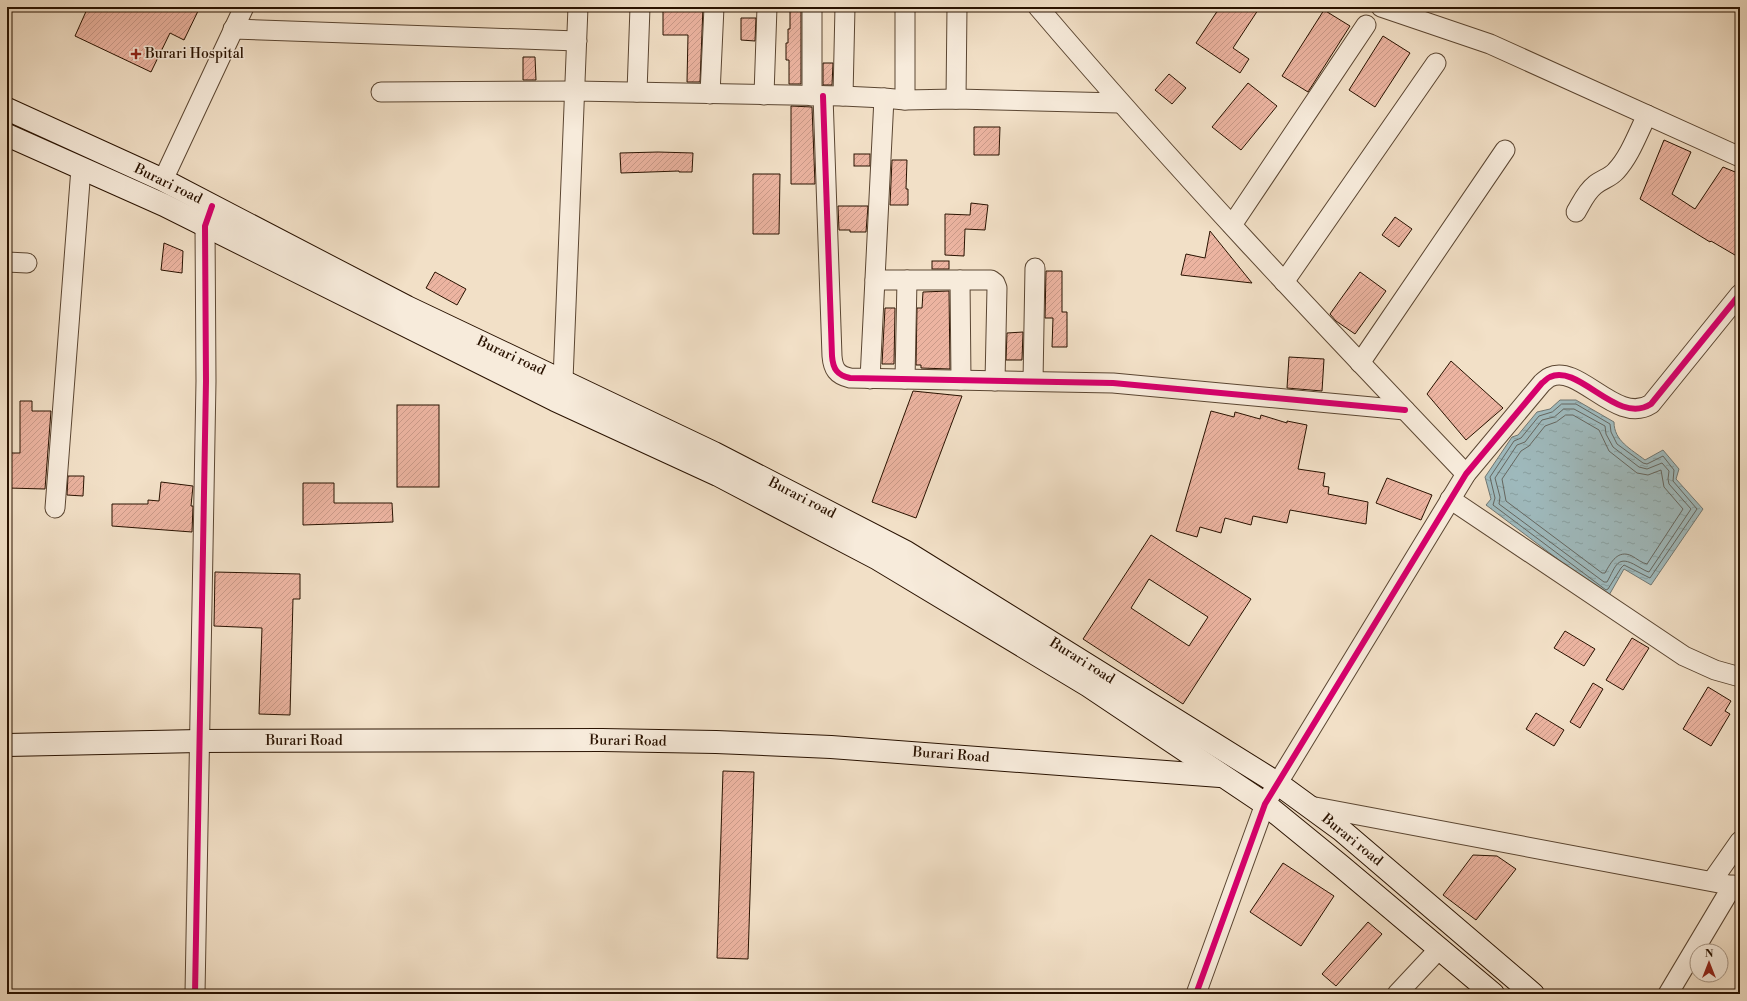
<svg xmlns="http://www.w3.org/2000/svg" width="1747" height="1001" viewBox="0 0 1747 1001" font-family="'Libre Bodoni',serif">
<defs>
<pattern id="water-ripples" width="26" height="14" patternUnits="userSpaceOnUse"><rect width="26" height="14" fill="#9fbbbf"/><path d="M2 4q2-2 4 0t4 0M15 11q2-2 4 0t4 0" fill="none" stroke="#89a0a2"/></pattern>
<pattern id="building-hatch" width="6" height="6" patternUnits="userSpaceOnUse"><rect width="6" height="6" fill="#ecb4a1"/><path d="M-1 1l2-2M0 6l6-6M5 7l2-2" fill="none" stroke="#ca9a89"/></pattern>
</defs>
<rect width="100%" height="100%" fill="#f2e0c7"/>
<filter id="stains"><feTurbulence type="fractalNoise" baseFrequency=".005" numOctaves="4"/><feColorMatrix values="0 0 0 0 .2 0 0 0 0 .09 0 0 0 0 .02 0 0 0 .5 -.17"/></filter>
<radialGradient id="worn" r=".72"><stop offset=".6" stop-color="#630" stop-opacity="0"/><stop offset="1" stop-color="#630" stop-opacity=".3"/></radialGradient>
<path fill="url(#water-ripples)" stroke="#707773" d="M1560,400H1576L1614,422C1614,441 1631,449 1645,460L1663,450L1679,469L1676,479L1703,509L1651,585L1624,569L1608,597L1486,505L1491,499L1485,477L1512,437L1518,435L1537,412L1550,409Z"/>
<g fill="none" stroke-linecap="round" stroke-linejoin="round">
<g stroke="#646660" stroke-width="1">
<path d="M1562,404H1576L1610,424L1611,432L1617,444L1643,463L1647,464L1663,456L1674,470L1673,481L1697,509L1650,578L1624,565L1621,568L1608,589L1606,590L1493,505L1495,498L1490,477L1514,441L1521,438L1539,416L1552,412Z"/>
<path d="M1564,409H1574L1605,426L1606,434L1613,447L1639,467L1647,469L1662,463L1669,471L1668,479L1669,484L1691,509L1649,572C1645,571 1641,568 1637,566C1617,554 1616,566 1607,582H1604L1499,504L1500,497L1495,478L1517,445L1525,442L1542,420L1554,417Z"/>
<path d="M1566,415H1573L1599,430L1609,451L1637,473L1648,475L1661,470L1664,487L1683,509L1647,564C1642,563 1637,559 1632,556C1618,549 1611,562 1605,573H1602L1506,501L1502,479L1521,451L1529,446L1545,426L1556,422Z"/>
</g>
</g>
<g fill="url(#building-hatch)" stroke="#291200" fill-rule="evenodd">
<path d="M88,7H200L184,40L170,33L151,72L75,36Z"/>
<path d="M691,7H703L700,82H687L688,35H663V9H691Z"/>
<path d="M790,7H801V84H789V60H786V43H788V29H790Z"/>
<path d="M1220,7H1260L1233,48L1249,59L1240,73L1196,43Z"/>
<path d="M1324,10L1350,26L1308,92L1282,76Z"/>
<path d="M741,18H756L755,41L741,40Z"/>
<path d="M1383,36L1410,53L1375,107L1349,90Z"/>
<path d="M523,57H535L536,80H523Z"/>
<path d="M823,63H833L832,85H823Z"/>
<path d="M1169,74L1186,88L1172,104L1155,90Z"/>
<path d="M1248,83L1277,106L1241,150L1212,127Z"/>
<path d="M791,106L812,107L815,184H791Z"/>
<path d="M974,127H1000L999,155H974Z"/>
<path d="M1664,140L1691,152L1672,194L1695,209L1723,167L1740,174V258L1711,241L1710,242L1640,199Z"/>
<path d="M658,152L693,153L692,172H679V171L621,173L620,153Z"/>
<rect x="854" y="154" width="16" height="12"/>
<path d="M892,160H907L906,189H908V205H890Z"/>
<path d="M753,174H780L779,234H753Z"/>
<path d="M971,203L988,205L985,230L965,229L964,256L945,255V214L970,215Z"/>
<path d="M838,206H868L866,232H850V230H839Z"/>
<path d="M1395,217L1412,229L1399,247L1382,235Z"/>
<path d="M1210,231L1252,283L1181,275L1186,254L1205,258Z"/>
<path d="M164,243L183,251L182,273L161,270Z"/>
<rect x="932" y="261" width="17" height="8"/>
<path d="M1046,271H1062V312H1067V347H1052L1053,318H1045Z"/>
<path d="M435,272L466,289L457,305L426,288Z"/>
<path d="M1360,272L1386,291L1355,334L1336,321L1330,314Z"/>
<path d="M949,291L950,369L921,368V365H916L917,308H922L923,292Z"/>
<path d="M885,308H895L894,364H882Z"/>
<path d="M1023,332L1022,360H1006L1007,333Z"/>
<path d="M1289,357L1324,359L1322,391L1287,388Z"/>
<path d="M1451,361L1503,408L1466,440L1427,394Z"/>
<path d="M913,391L962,396L916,518L872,502Z"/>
<path d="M20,401H32V411H51L45,489L8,488L9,453H20Z"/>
<rect x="397" y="405" width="42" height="82"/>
<path d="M1211,411L1234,417L1235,412L1260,419L1261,415L1287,423V421L1307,425L1298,469L1325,473L1323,486L1329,487L1328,494L1368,502L1366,524L1290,510L1287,523L1253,516L1251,525L1225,518L1221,533L1200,527L1197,537L1176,531Z"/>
<path d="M68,476H84L83,496L67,495Z"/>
<path d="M1387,478L1432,495L1421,520L1376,503Z"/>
<path d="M161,482L193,486L191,506H193L192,532L112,526V504H148V500L159,501Z"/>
<path d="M303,483H334V503H392L393,522L303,525Z"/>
<path d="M1151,535L1251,599L1183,704L1083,639ZM1149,579L1208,617L1189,646L1131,608Z"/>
<path d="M215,572L300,574V599H293L290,715L259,714L262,628L214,626Z"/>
<path d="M1565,631L1595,649L1584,666L1554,648Z"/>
<path d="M1632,638L1649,648L1623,690L1606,680Z"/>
<path d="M1593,683L1603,689L1580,728L1570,722Z"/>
<path d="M1708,687L1731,701L1725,711L1730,714L1711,746L1683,729Z"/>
<path d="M1536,713L1564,730L1554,746L1526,729Z"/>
<path d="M723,771L754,772L748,959L717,958Z"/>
<path d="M1473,855L1497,856L1516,869L1476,920L1443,895Z"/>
<path d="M1283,863L1334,896L1301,946L1250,912Z"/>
<path d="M1368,922L1382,934L1336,986L1322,974Z"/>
</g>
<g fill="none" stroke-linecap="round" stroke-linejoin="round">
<defs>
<g id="street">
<path d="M905,7V100"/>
<path d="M1038,7C1175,168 1320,321 1466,474"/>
<path d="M1381,7L1490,44L1740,157"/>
<path d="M233,29L577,41"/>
<path d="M381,92L575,91L843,96L884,98L905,100L956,99L1119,103"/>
<path d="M637,92L640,7"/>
<path d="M710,94L714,7"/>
<path d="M764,95L767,7"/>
<path d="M812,96V7"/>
<path d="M823,96L832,356C833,369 837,375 850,378L1113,383L1405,410"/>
<path d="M843,96L845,7"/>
<path d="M956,99L957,7"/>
<path d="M163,180L244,7"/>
<path d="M1576,212C1582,202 1586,192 1595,185C1602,179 1610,178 1616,171C1630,156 1638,133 1647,115"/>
<path d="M1232,225L1366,25"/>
<path d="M7,262L27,263"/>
<path d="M875,280H991L995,283L997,288L995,381"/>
<path d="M960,280L961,380"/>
<path d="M1284,282L1436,63"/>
<path d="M1360,363L1505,150"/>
<path d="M870,379L884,98"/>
<path d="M905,379L907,280"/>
<path d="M1033,381L1035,268"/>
<path d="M557,394L563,380L578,7"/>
<path d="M1450,499L1684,656L1715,670L1740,677"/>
<path d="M55,508L81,168"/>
<path d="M1310,806L1740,887"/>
<path d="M1712,881L1740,841"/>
<path d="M195,994L206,381L205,226L210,212"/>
<path d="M1196,994L1265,804L1466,474L1542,383C1545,381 1547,378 1550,377C1579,363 1617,426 1651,404L1740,294"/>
<path d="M1397,994L1440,948"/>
<path d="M1668,994L1733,885"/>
</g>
<g id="secondary">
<path d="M7,109L163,180L407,307L714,453L906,552L1277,783L1340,829L1533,994"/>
<path d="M7,135L164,205L555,400L718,475L878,559L1089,686L1265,804L1341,866L1493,994"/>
<path d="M7,745L199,741L602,740L716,742L831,747L1220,776"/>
</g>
</defs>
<use href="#street" stroke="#5b4632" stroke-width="21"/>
<use href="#secondary" stroke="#291200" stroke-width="24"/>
<use href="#street" stroke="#f7ebdb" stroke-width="19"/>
<use href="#secondary" stroke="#f7ebdb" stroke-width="22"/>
<defs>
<g id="cycleway">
<path d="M823,96L832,356C833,369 837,375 850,378L1113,383L1405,410"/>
<path d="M195,994L206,381L205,226L212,206"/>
<path d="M1196,994L1265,804L1466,474L1542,383C1545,381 1547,378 1550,377C1579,363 1617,426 1651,404L1740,294"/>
</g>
</defs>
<use href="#cycleway" stroke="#f7ebdb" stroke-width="8"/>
<use href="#cycleway" stroke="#d6006c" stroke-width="6"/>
</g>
<path fill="#8f2418" stroke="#f7ebdb" stroke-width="1.5" d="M134 48h4v4h4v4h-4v4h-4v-4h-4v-4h4z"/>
<g text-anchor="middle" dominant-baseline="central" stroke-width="3" stroke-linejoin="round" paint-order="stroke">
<g font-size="14" fill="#291200" stroke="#f7ebdb" text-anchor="start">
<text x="145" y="54">Burari Hospital</text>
</g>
<g font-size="14" fill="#291200" stroke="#f7ebdb">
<text transform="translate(168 184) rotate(26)">Burari road</text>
<text transform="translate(511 356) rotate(25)">Burari road</text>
<text transform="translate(802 498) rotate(27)">Burari road</text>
<text transform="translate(1082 661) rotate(32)">Burari road</text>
<text x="304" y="741">Burari Road</text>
<text transform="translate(628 741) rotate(1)">Burari Road</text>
<text transform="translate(951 755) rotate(4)">Burari Road</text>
<text transform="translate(1352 840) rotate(39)">Burari road</text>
</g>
</g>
<rect width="1747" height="1001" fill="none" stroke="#f2e0c7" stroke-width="24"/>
<rect x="8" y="8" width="1731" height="985" fill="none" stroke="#291200" stroke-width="2"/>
<rect x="12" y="12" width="1723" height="977" fill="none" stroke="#291200"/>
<g transform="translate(1709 963)"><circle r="19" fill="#f7ebdb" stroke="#a59483"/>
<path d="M0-3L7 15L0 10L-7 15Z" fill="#8f2418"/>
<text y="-6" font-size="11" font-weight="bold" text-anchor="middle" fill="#291200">N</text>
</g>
<rect width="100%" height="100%" filter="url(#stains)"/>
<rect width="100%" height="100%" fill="url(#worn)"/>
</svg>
